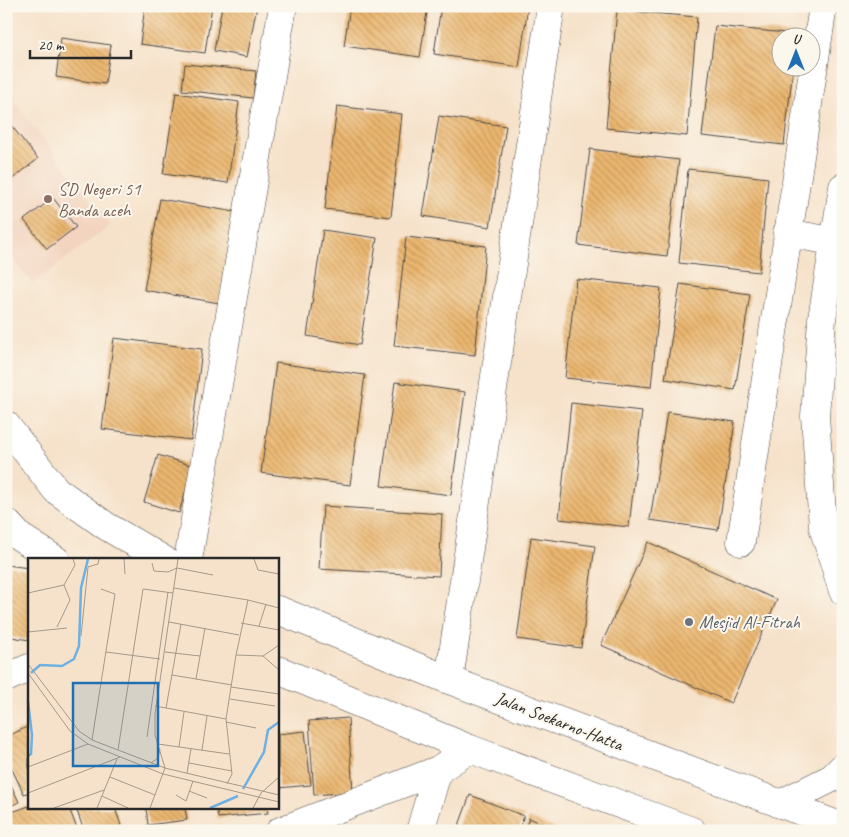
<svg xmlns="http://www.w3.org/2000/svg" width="849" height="837" viewBox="0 0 849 837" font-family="Caveat,sans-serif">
<defs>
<pattern id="building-back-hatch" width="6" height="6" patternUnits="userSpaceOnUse" patternTransform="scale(1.25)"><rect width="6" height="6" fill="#ecb770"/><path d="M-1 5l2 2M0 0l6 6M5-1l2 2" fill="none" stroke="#bf955c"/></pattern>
</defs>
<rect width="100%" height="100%" fill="#fbf7ec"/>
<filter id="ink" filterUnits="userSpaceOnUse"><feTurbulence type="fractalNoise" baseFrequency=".02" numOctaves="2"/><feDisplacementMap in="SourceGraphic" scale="10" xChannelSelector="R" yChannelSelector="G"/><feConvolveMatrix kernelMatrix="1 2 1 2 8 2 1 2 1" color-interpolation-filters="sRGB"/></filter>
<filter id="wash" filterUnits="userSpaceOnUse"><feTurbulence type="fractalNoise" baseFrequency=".0096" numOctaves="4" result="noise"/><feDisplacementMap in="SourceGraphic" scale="20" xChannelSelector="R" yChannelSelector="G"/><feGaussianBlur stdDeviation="1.12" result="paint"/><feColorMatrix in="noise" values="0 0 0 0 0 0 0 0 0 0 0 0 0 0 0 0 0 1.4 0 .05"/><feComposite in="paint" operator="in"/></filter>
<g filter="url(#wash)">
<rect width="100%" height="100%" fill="#f6e2ca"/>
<path fill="#f3d4bf" d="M6,92L111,225L32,284L6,249Z"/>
<g id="blocks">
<g fill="url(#building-back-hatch)">
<path d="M145,6H212L205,53L140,44Z"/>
<path d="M222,6H257L247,57L214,51Z"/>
<path d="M350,6H428L420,57L344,46Z"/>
<path d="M441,6H528L519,67L434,54Z"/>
<path d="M617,10L697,17L687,136L606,128Z"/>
<path d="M715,26L796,34V38H782V68H793L784,145L702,136Z"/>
<path d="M61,38L111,45L105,84L56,77Z"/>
<path d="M185,64L256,71L253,98L182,90Z"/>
<path d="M176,93L239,102L228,183L163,174Z"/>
<path d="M337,106L402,114L391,217L325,209Z"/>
<path d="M439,116L506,126L490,227L423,216Z"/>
<path d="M6,119L38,159L6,184Z"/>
<path d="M590,149L679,160L667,256L578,245Z"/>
<path d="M688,169L768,178L759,272L679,263Z"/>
<path d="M53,198L76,227L47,249L24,220Z"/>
<path d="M160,199L235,212L219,303L144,290Z"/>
<path d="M323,230L377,238L360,345L307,336Z"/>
<path d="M406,237L486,246L475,355L394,346Z"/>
<path d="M576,279L661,288L651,387L565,378Z"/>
<path d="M680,284L750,294L735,390L665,379Z"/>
<path d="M114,338L202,349L191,440L102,429Z"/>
<path d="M276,363L365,375L350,485L261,473Z"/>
<path d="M395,382L465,392L451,495L381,486Z"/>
<path d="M571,403L642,411L629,527L559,519Z"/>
<path d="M667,412L735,422L718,530L650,520Z"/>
<path d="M158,455L193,466L179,513L144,502Z"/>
<path d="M323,506L442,514L439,576L319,569Z"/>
<path d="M531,537L595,546L581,648L517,639Z"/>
<path d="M648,542L777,600L731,703L601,645Z"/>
<path d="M6,565L29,568V640L6,636Z"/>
<path d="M348,718L353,792L314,795L309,721Z"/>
<path d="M29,726V792L24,794L6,757V737Z"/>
<path d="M305,731L311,785L278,788V734Z"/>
<path d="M6,774L19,802L6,808Z"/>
<path d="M470,795L524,816L518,831H457Z"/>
<path d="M29,806V808H69L78,831H15L9,813Z"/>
<path d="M76,808H115L123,831H84Z"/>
<path d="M146,808H185L187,820L148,825Z"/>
<path d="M216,808H267L268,813L218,818Z"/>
<path d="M529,818L560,831H524Z"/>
</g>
</g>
</g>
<g filter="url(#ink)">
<use href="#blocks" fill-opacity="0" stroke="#494643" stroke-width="1"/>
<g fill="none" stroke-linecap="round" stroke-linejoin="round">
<defs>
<g id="minor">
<path d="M787,233L843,243"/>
<path d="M741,542L823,6"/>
<path d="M188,560L283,6"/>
<path d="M6,678L29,668"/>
<path d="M449,680L551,6"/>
<path d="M420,831L438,770"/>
</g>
<g id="tertiary">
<path d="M843,187L822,319L815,416L823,527L843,591"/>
<path d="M280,831L438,770L470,749"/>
</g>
<g id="trunk">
<path d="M6,425L56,490L106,526L164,560"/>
<path d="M6,522L20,537L56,560"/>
<path d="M278,610L449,680L843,827"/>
<path d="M278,670L470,749L692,831"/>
<path d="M780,804L832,778L843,767"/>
</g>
</defs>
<use href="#minor" stroke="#494643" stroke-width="29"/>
<use href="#tertiary" stroke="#494643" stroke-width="29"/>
<use href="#trunk" stroke="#494643" stroke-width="29"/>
<use href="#minor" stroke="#fff" stroke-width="28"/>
<use href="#tertiary" stroke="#fff" stroke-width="28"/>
<use href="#trunk" stroke="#fff" stroke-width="28"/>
</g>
</g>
<circle fill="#8d6e63" stroke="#fbf7ec" stroke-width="2" cx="48" cy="199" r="5"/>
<circle fill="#6b7280" stroke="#fbf7ec" stroke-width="2" cx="689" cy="622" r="5"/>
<g text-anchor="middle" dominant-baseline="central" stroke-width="4" stroke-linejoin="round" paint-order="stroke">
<g font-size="18" fill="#785e54" stroke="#fbf7ec" text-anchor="start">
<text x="58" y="189">SD Negeri 51<tspan x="58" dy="21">Banda aceh</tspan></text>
</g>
<g font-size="18" fill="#5b616d" stroke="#fbf7ec" text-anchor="start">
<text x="699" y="622">Mesjid Al-Fitrah</text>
</g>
<g font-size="18" fill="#2b2b2b" stroke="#fbf7ec">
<text transform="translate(559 721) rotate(21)">Jalan Soekarno-Hatta</text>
</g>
</g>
<g transform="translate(28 558)">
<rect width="251" height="251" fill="#f6e2ca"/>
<path fill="none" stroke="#6fb0e3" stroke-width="2.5" d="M3,115L12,107L34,108L46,101L51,88L53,30L60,1M0,143L4,177L3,196L0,198M215,231L236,194L240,172L251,164M182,250L210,238"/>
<path fill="none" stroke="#a5998a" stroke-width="1" d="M96,1L97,16M226,1L230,12L251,16M124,5L126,13L140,14L149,10L185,17M36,27L47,7L45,1M146,30L220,42L208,97M0,35L36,27L42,42L29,69M220,42L251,50M141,64L211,77M213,65L251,72M231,68L238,46M0,74L39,70M53,78L60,9L70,6L71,1M78,94L132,101M137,94L172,98M235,98L251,112M0,106L51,173L64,182L137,210L251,237M0,115L42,173L60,186L135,216L251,244M144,117L204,127M168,121L177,70M203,129L251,136M202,141L247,148M127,148L198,161M138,150L153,66M198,164L228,170M119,179L140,34M64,182L87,36L73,31M130,186L201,196M151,189L156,154M90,192L115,31L145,35M174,192L179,158M123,205L130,200L132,191M161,205L204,213M0,209L60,186M159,215L163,191M82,219L127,237M199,226L204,216L198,161L208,97L235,98L251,87M161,233L179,240M0,235L92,199M148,237L158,243L165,223M74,238L100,250M26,250L76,232M69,250L89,201M122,250L137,210L127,177V156L150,1M225,250L233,235L251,219"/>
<path fill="#1f6fb2" fill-opacity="0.15" stroke="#1f6fb2" stroke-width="2.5" d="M45,125H130V208H45Z"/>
<rect width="251" height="251" fill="none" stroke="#2b2b2b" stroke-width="2.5"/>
</g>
<rect width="849" height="837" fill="none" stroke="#fbf7ec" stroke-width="25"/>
<g transform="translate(796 52)"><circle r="24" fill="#fbf7ec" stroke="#a8a59f"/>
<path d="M0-4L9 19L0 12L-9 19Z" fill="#1f6fb2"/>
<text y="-8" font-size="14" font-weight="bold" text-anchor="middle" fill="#2b2b2b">U</text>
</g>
<path d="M30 50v8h101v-8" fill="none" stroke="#2b2b2b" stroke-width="2.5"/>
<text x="38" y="50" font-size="15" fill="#2b2b2b" stroke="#fbf7ec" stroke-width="4" paint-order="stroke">20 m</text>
</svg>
